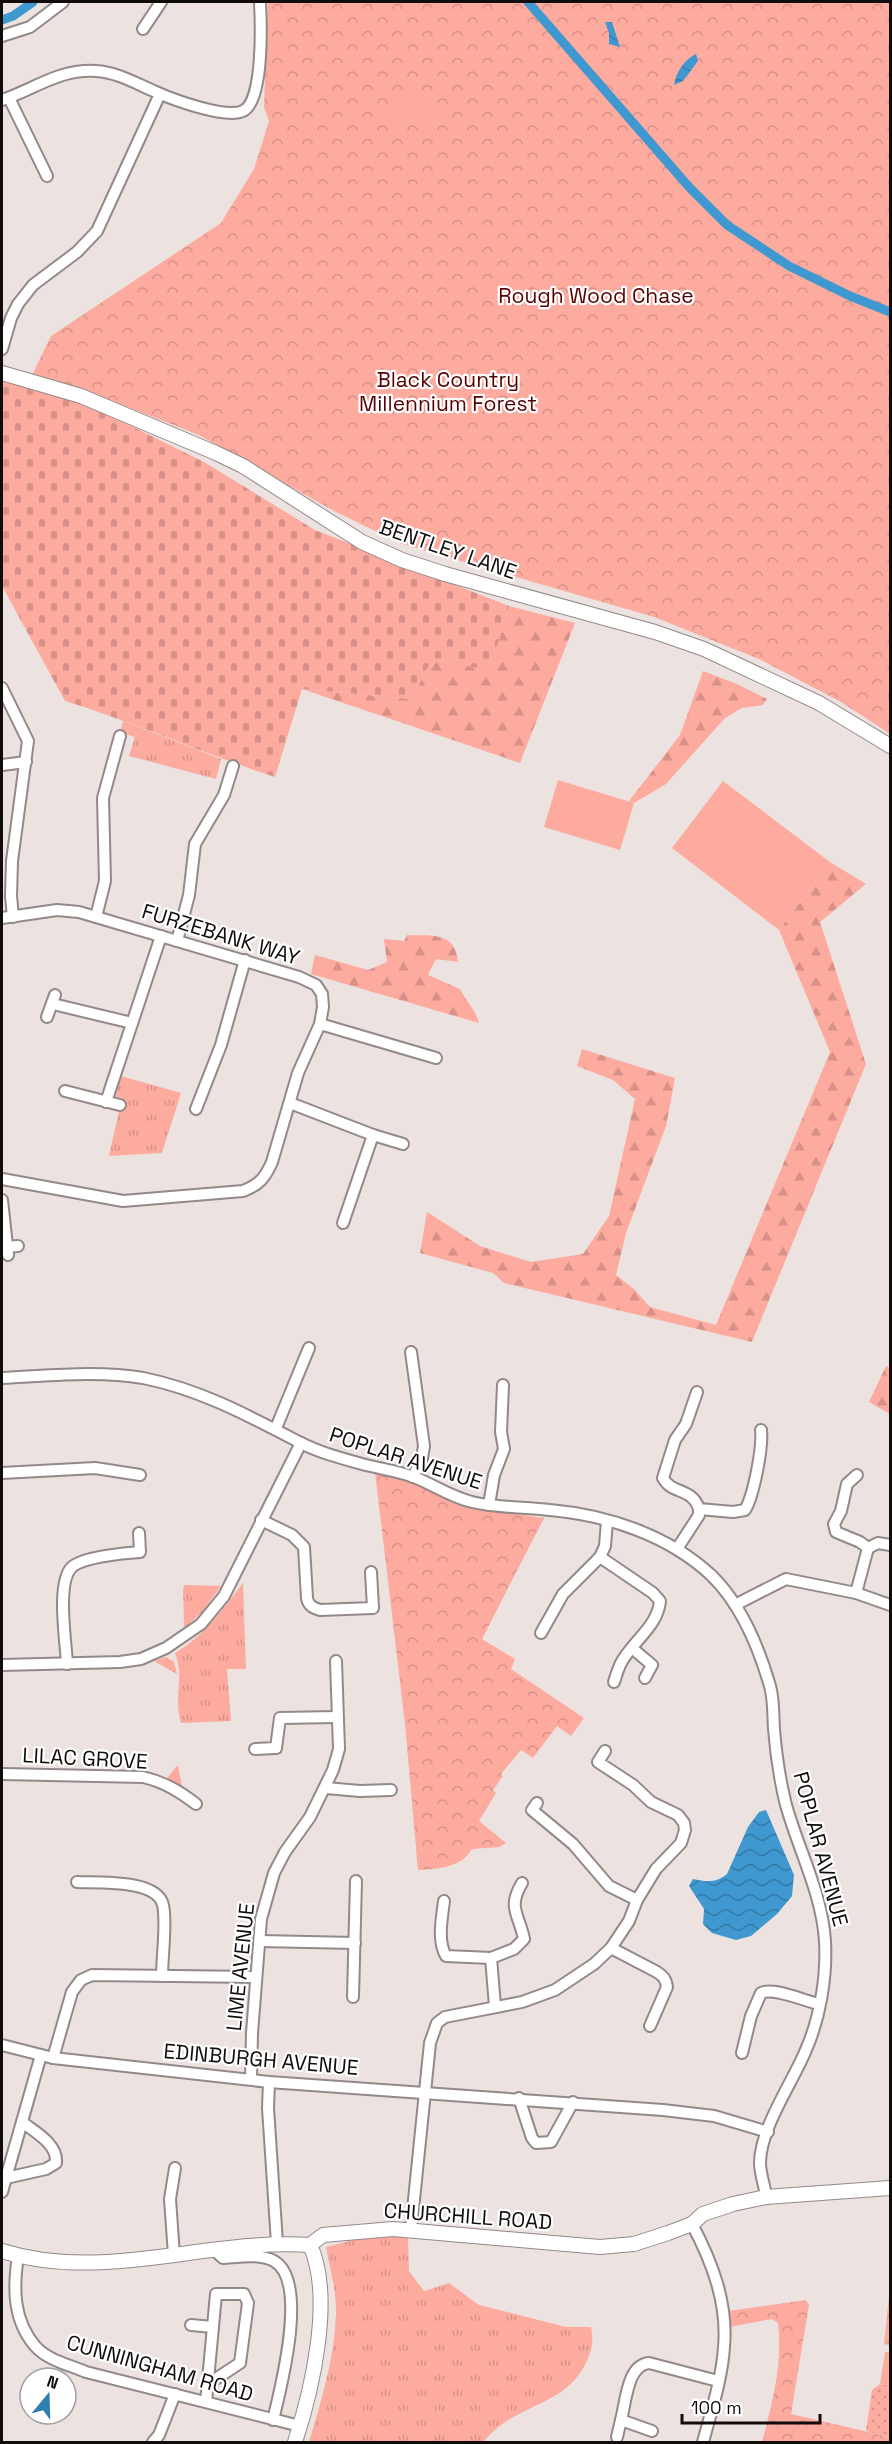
<svg xmlns="http://www.w3.org/2000/svg" width="892" height="2444" viewBox="0 0 892 2444" font-family="'Space Grotesk',sans-serif">
<defs>
<pattern id="grass-tufts" width="24" height="20" patternUnits="userSpaceOnUse" patternTransform="scale(1.5)"><rect width="24" height="20" fill="#fdaa9f"/><path d="M3 7l-1-3M5 7V3M7 7l1-3M15 17l-1-3M17 17v-4M19 17l1-3" fill="none" stroke="#d89188"/></pattern>
<pattern id="forest-firs" width="22" height="20" patternUnits="userSpaceOnUse" patternTransform="scale(1.5)"><rect width="22" height="20" fill="#fdaa9f"/><path d="M5 1l3.5 6h-7zM16 11l3.5 6h-7z" fill="#d89188"/></pattern>
<pattern id="cemetery-stones" width="16" height="16" patternUnits="userSpaceOnUse" patternTransform="scale(1.5)"><rect width="16" height="16" fill="#fdaa9f"/><path d="M2 7V4a2 2 0 0 1 4 0v3zM10 15v-3a2 2 0 0 1 4 0v3z" fill="#d89188"/></pattern>
<pattern id="park-crowns" width="20" height="18" patternUnits="userSpaceOnUse" patternTransform="scale(1.5)"><rect width="20" height="18" fill="#fdaa9f"/><path d="M2 6a3 3 0 1 1 6 0M12 15a3 3 0 1 1 6 0" fill="none" stroke="#d89188"/></pattern>
<pattern id="garden-dots" width="8" height="8" patternUnits="userSpaceOnUse" patternTransform="scale(1.5)"><rect width="8" height="8" fill="#fdaa9f"/><path d="M2 2h.1M6 6h.1" fill="none" stroke="#d89188" stroke-width="1.8" stroke-linecap="round"/></pattern>
<pattern id="water-waves" width="16" height="10" patternUnits="userSpaceOnUse" patternTransform="scale(1.5)"><rect width="16" height="10" fill="#3f98d0"/><path d="M0 5q4-4 8 0t8 0" fill="none" stroke="#337aa7"/></pattern>
</defs>
<rect width="100%" height="100%" fill="#ece3e1"/>
<g fill="url(#grass-tufts)">
<path d="M123,721L221,759L216,779L129,756L135,737L120,732Z"/>
<path d="M121,1076L181,1093L162,1153L109,1156L122,1098L115,1096Z"/>
<path d="M243,1583L246,1669H227L231,1721L181,1723C173,1694 185,1679 175,1653C203,1637 224,1608 243,1583Z"/>
<path d="M185,1585L221,1586L203,1611L190,1623L187,1629L184,1626L183,1588Z"/>
<path d="M166,1657L174,1662L177,1674L154,1661Z"/>
<path d="M178,1765L182,1786L167,1778Z"/>
<path d="M365,2237H408L409,2271L424,2291L449,2283L479,2305L566,2327H591C594,2341 592,2350 586,2363C566,2403 527,2403 496,2429C491,2433 487,2438 483,2442H309C321,2402 334,2359 336,2316C337,2293 330,2269 326,2247Z"/>
</g>
<g fill="url(#forest-firs)">
<path d="M509,606L575,623L520,763L302,689L411,699L428,667L441,660L490,670Z"/>
<path d="M703,671L737,684L767,699L763,705L742,708L725,718L666,784L634,803L629,801L680,735Z"/>
<path d="M830,862L866,884L820,922L866,1064L752,1342L504,1283L493,1273L420,1253L427,1212L480,1246L531,1262L583,1254L609,1216L635,1099L613,1080L577,1066L582,1049L675,1078L666,1126L626,1233L616,1275L634,1289L650,1307L716,1325L830,1052L779,930Z"/>
<path d="M407,935C432,936 455,931 458,962L436,959L428,975L460,989C466,1001 476,1010 479,1023L311,974L315,955L368,970L387,962L384,939L404,941Z"/>
<path d="M886,1366L890,1368V1414L869,1402Z"/>
</g>
<path fill="url(#cemetery-stones)" d="M2,380L87,404L204,462L315,530L509,606L490,671L441,660L428,667L411,699L302,689L275,777C204,754 136,723 65,701L2,586Z"/>
<g fill="url(#park-crowns)">
<path d="M268,2H890V734L841,702L759,659L654,617L402,544L332,510L199,435L79,388L32,375L51,336L221,223L254,169L269,121L264,107Z"/>
<path d="M375,1472L389,1474L495,1511L544,1518L482,1639L515,1659L511,1669L584,1718L571,1736L557,1726L533,1758L521,1750L501,1774L503,1776L493,1790L496,1793L479,1821L506,1843L499,1847L472,1849C461,1868 438,1869 418,1870L405,1724Z"/>
<path d="M890,2286V2345L884,2344Z"/>
<path d="M806,2300L809,2305L791,2414L890,2437V2442H762C772,2403 783,2364 778,2323L772,2319L729,2327L728,2311Z"/>
</g>
<path fill="url(#garden-dots)" d="M880,2384L890,2385V2437L866,2431L872,2390Z"/>
<g fill="#fdaa9f">
<path d="M392,93L434,96L432,123L390,120Z"/>
<path d="M558,780L634,803L620,850L544,827Z"/>
<path d="M723,781L830,862L779,930L672,848Z"/>
<path d="M885,2352H890V2385L880,2384Z"/>
</g>
<g fill="url(#water-waves)">
<path d="M605,22H612L620,47L609,44V33Z"/>
<path d="M696,54L698,61L683,81L674,85C676,72 684,60 696,54Z"/>
<path d="M766,1810L794,1875L792,1896L777,1914L751,1936L736,1940L712,1933L703,1924L704,1909L689,1886L693,1879C706,1882 717,1883 727,1874L748,1827L759,1812Z"/>
</g>
<g fill="none" stroke-linecap="round" stroke-linejoin="round">
<g stroke="#3f98d0" stroke-width="9">
<path d="M528,2L689,187L727,225L789,266L850,296L890,312"/>
<path d="M2,20L13,16L33,2"/>
</g>
<defs>
<g id="minor">
<path d="M143,29L161,2"/>
<path d="M2,36L30,27L63,2"/>
<path d="M9,98L47,176"/>
<path d="M2,100C35,89 58,69 96,71C117,72 137,84 156,92C174,100 226,119 243,111C264,101 261,22 260,2"/>
<path d="M2,349L11,318L18,304L33,285L77,252L97,231L160,94"/>
<path d="M2,688L28,741L12,861L11,896L13,917"/>
<path d="M2,765L26,762"/>
<path d="M96,917L105,881L103,798L120,736"/>
<path d="M2,918L57,910L79,912L299,977L316,985L322,994L323,1007L320,1024L298,1073L272,1162C265,1178 259,1185 243,1191L123,1201L2,1179"/>
<path d="M177,941L189,895L195,844L224,795L233,766"/>
<path d="M53,1004L132,1023"/>
<path d="M47,1017L55,995"/>
<path d="M320,1024L436,1058"/>
<path d="M65,1091L120,1105"/>
<path d="M106,1102L161,936"/>
<path d="M290,1103L373,1135L343,1223"/>
<path d="M196,1109L221,1045L245,960"/>
<path d="M373,1135L403,1144"/>
<path d="M2,1200L8,1255"/>
<path d="M6,1247L18,1246"/>
<path d="M411,1352L424,1446L422,1458L413,1477"/>
<path d="M2,1378C48,1376 96,1370 143,1378C199,1389 249,1416 299,1442C320,1453 344,1459 366,1465C382,1469 398,1471 414,1477C434,1485 451,1497 472,1502C498,1508 524,1507 550,1510C607,1515 668,1535 711,1575C740,1603 759,1648 770,1686C774,1700 773,1715 774,1729C776,1754 780,1781 786,1805C799,1851 822,1894 825,1941C827,1977 820,2019 805,2052C792,2083 760,2129 760,2163C760,2174 765,2186 766,2197"/>
<path d="M697,1392L686,1424L675,1440L663,1478C672,1495 692,1487 699,1509L733,1512L745,1510C754,1495 763,1446 761,1430"/>
<path d="M276,1428L309,1348"/>
<path d="M2,1473L95,1468L140,1475"/>
<path d="M857,1475L847,1484L841,1511L834,1524L836,1532L860,1542L868,1548L878,1543L890,1545"/>
<path d="M489,1505L494,1475L504,1449L501,1432L503,1385"/>
<path d="M261,1520L292,1535L304,1547L307,1598C308,1606 314,1608 320,1610L373,1608L371,1572"/>
<path d="M677,1549L699,1515V1509"/>
<path d="M600,1557L605,1546L607,1521"/>
<path d="M856,1593L868,1548"/>
<path d="M735,1605L786,1579L856,1593L890,1605"/>
<path d="M541,1633L563,1594L600,1557L653,1593L660,1601C658,1626 632,1642 621,1663C618,1669 616,1676 614,1682"/>
<path d="M632,1648L652,1665L645,1678"/>
<path d="M67,1664C66,1642 56,1582 72,1567C83,1557 124,1553 140,1552L139,1533"/>
<path d="M2,1665L120,1662L141,1659L166,1648L201,1624L224,1596L301,1443"/>
<path d="M255,1749L276,1748L280,1718L336,1717"/>
<path d="M2,1774L143,1777C164,1782 179,1791 196,1804"/>
<path d="M326,1788L360,1791L391,1790"/>
<path d="M537,1803L532,1810L573,1844L609,1886L637,1900"/>
<path d="M77,1882C98,1883 157,1879 163,1905C167,1922 162,1957 162,1976"/>
<path d="M444,1901C442,1918 437,1941 446,1956L491,1958"/>
<path d="M260,1941L355,1943"/>
<path d="M611,1948L657,1972C663,1976 666,1979 667,1987L650,2026"/>
<path d="M353,1997L356,1881"/>
<path d="M495,2006L491,1958L514,1949L524,1939C519,1914 507,1908 522,1883"/>
<path d="M2,2045L53,2058L269,2082L663,2110L714,2116L768,2132"/>
<path d="M742,2053L751,2016L761,1993C774,1987 804,2001 819,2004"/>
<path d="M53,2058L72,1992L81,1980L92,1975L255,1977"/>
<path d="M251,2079L252,2033L261,1919L274,1873L285,1852L310,1817L333,1770L339,1749L336,1661"/>
<path d="M269,2082L268,2108L277,2243"/>
<path d="M519,2098L532,2138L536,2143L551,2142L573,2102"/>
<path d="M6,2178L46,2169L56,2163C58,2144 35,2132 22,2122"/>
<path d="M2,2192L41,2055"/>
<path d="M692,2224C712,2262 728,2303 724,2347C722,2379 711,2412 703,2442"/>
<path d="M411,2229L430,2043L437,2023L445,2017L522,2002L555,1990L594,1964L611,1948L629,1921L637,1900L656,1869L681,1843L685,1830L684,1823L678,1815L651,1802L633,1785L598,1762L605,1751"/>
<path d="M214,2250L223,2258C238,2257 260,2253 274,2261C309,2281 281,2387 273,2420"/>
<path d="M174,2255L170,2199L175,2168"/>
<path d="M18,2256C13,2288 13,2320 35,2346C47,2360 70,2365 86,2372L300,2426"/>
<path d="M191,2325L213,2327"/>
<path d="M206,2402L216,2294H244L248,2303L240,2363L208,2384"/>
<path d="M652,2431L621,2420C626,2402 627,2365 649,2363L718,2381"/>
<path d="M617,2437L621,2420"/>
<path d="M153,2442L159,2435L175,2394"/>
</g>
<g id="tertiary">
<path d="M2,373L81,396L216,453L243,466L362,542L402,560L445,574L655,632L704,649L819,703L890,746"/>
<path d="M2,2251C104,2283 207,2238 310,2245L323,2235L393,2229L600,2247L634,2244L668,2233L692,2224L703,2214L733,2204L766,2197L890,2188"/>
<path d="M295,2442C312,2390 334,2297 310,2245"/>
</g>
</defs>
<use href="#minor" stroke="#928988" stroke-width="14"/>
<use href="#tertiary" stroke="#928988" stroke-width="16"/>
<use href="#minor" stroke="#fff" stroke-width="10"/>
<use href="#tertiary" stroke="#fff" stroke-width="14"/>
</g>
<g text-anchor="middle" dominant-baseline="central" stroke-width="4.5" stroke-linejoin="round" paint-order="stroke">
<g font-size="21" fill="#570001" stroke="#fff">
<text x="596" y="295">Rough Wood Chase</text>
<text x="448" y="379">Black Country<tspan x="448" dy="24">Millennium Forest</tspan></text>
</g>
<g font-size="21" fill="#0f0c0b" stroke="#fff">
<text transform="translate(448 549) rotate(19)">BENTLEY LANE</text>
<text transform="translate(221 934) rotate(17)">FURZEBANK WAY</text>
<text transform="translate(406 1458) rotate(18)">POPLAR AVENUE</text>
<text transform="translate(85 1758) rotate(3)">LILAC GROVE</text>
<text transform="translate(821 1849) rotate(75)">POPLAR AVENUE</text>
<text transform="translate(240 1967) rotate(-84)">LIME AVENUE</text>
<text transform="translate(261 2059) rotate(5)">EDINBURGH AVENUE</text>
<text transform="translate(468 2216) rotate(4)">CHURCHILL ROAD</text>
<text transform="translate(160 2368) rotate(16)">CUNNINGHAM ROAD</text>
</g>
</g>
<rect width="892" height="2444" fill="none" stroke="#0f0c0b" stroke-width="6"/>
<g transform="translate(48 2396) rotate(19)"><circle r="28" fill="#ffffff" stroke="#9f9e9d" stroke-width="1.5"/>
<path d="M0-4.5L10 22L0 15L-10 22Z" fill="#2f7eb0"/>
<text y="-9" font-size="16" font-weight="bold" text-anchor="middle" fill="#0f0c0b">N</text>
</g>
<path d="M682 2414v9h138v-9" fill="none" stroke="#0f0c0b" stroke-width="3"/>
<text x="691" y="2414" font-size="18" fill="#0f0c0b" stroke="#ffffff" stroke-width="4.5" paint-order="stroke">100 m</text>
</svg>
